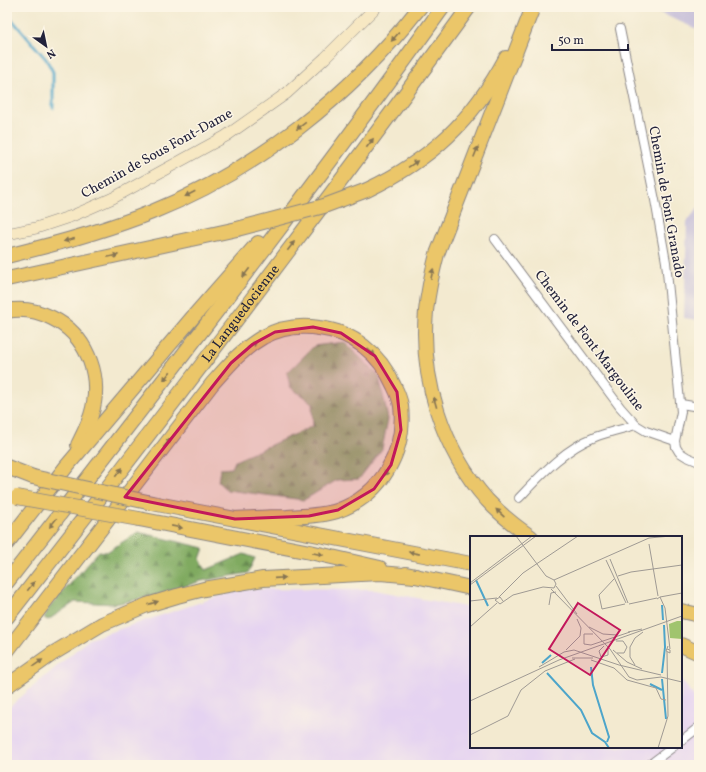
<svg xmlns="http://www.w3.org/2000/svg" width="706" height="772" viewBox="0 0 706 772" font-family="Vollkorn,serif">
<defs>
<pattern id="forest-firs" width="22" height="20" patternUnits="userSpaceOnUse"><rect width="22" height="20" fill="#80aa61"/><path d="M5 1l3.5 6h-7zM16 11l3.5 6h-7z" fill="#688a51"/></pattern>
</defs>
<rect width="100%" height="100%" fill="#fcf5e5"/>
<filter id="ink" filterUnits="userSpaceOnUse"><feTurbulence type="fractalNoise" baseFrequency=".025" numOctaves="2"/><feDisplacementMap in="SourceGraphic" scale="8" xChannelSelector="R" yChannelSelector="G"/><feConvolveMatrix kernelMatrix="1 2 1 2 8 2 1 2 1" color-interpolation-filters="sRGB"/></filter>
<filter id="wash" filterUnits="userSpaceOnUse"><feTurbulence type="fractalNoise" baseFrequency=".012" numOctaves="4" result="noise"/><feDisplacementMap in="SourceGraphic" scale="16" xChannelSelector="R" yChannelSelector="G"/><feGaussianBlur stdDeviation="0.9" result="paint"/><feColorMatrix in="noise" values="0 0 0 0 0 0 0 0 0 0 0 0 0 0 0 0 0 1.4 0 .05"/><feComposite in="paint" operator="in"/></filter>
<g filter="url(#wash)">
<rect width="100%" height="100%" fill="#f3ead0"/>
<path fill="#e5d3f1" d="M241,589L374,590L471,608V747H681V679L699,703V765H7V709L89,639Z"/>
<g fill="#c7c0d9">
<path d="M646,7H699V30Z"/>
<path d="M699,206V320L684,318L687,222Z"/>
</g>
<g fill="url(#forest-firs)" stroke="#51664e">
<path d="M344,342L379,376L388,419L382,449L359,479L337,480L304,500L227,490L218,482L220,469L232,468L235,461L313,426L312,403L290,387L287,373L314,346Z"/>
<path d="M138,532L204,548L200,559L206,570L244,554L255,558L248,573L201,581L154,596L115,604L75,602L48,620L44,618L49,608L99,551L107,552Z"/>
</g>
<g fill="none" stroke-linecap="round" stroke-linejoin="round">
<path stroke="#4da5ca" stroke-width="3" d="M7,14L46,59L53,72V108"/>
</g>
</g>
<g filter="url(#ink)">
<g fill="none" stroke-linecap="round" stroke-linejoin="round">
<defs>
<g id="street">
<path d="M620,29L655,200L666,262L681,412L675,441L676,447L679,452L687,457L699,462"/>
<path d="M495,239L620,407L636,425L646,431L675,441"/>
<path d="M681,404L699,407"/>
<path d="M519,498C541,475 564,449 595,437C608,432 623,429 636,425"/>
<path d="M681,741L699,727"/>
<path d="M649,765L673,747"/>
</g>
<path id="secondary" d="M7,234L36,228L72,216L113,198L226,136L287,93L325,58L376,7"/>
<g id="highway">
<path d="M367,190C432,159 472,121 506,58"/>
<path d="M7,256C56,244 105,231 152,212C257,170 350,96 420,7"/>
<path d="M7,279L237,229"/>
<path d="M7,311C22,308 38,311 52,318C85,334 101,372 93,408C90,422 84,433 78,445"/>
<path d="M7,467L33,477"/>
<path d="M152,503L471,564"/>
<path d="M139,519L310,552L380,568"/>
<path d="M531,537C515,526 500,514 487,500C442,449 420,378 426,311C428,292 432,273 437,254L533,7"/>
<path d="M7,543L66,467L193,317L258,243"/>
<path d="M406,574L471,588"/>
<path d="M7,582C155,392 303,202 443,7"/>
<path d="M681,611L699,615"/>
<path id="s1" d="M7,617C164,416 319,213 469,7"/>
<path d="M681,645L699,653"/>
<path d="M7,651L212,384C228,366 242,349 263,337C280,328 300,325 319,328C353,332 380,354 394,386C397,392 400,399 401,406C406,451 382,495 337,511C321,516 304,516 287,517C270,517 253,518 235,519"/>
<path d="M7,686L52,654L102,624L147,605L177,596L204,589L263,579L380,573L415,576"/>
</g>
</defs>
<use href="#street" stroke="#8a8686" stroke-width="10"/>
<use href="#secondary" stroke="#8a8686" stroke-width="12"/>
<use href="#highway" stroke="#8a8686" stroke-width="16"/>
<use href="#street" stroke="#fff" stroke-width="8"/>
<use href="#secondary" stroke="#f7e8c3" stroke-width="11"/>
<use href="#highway" stroke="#ebc669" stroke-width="14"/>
<defs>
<g id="highway-bridge">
<path d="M237,229L324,206L367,190"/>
<path d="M33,477L152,503"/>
<path d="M17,497L139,519"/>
</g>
</defs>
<use href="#highway-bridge" stroke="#8a8686" stroke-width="16" stroke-linecap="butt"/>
<use href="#highway-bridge" stroke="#ebc669" stroke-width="14"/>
</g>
<defs><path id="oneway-solid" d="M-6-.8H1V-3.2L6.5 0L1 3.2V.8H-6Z"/></defs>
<g fill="#867452">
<use href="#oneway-solid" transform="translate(395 37) rotate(131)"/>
<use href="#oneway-solid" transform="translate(301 126) rotate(143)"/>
<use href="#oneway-solid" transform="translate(370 143) rotate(-53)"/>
<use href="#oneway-solid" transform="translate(476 152) rotate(-68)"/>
<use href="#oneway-solid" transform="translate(413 164) rotate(-35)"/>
<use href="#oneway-solid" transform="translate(190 194) rotate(153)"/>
<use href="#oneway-solid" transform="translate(69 240) rotate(165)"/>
<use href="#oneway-solid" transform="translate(291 246) rotate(-53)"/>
<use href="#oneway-solid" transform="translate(113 256) rotate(-12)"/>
<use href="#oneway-solid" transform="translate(246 273) rotate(127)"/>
<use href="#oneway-solid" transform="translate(432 274) rotate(-78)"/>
<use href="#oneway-solid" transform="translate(252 345) rotate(-35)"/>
<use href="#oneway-solid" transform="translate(371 352) rotate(42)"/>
<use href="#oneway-solid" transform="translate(167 376) rotate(128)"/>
<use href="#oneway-solid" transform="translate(435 402) rotate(-106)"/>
<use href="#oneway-solid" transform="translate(167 443) rotate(-52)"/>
<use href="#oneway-solid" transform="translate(387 471) rotate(122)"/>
<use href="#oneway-solid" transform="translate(119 472) rotate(-52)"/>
<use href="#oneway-solid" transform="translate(500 513) rotate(-137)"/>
<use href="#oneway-solid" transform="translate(53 523) rotate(128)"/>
<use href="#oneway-solid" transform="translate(177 527) rotate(11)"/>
<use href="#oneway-solid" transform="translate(414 553) rotate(-169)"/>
<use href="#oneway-solid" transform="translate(318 554) rotate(12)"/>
<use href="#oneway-solid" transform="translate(280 578) rotate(-4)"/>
<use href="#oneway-solid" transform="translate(31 586) rotate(-52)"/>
<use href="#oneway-solid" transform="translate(153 603) rotate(-18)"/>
<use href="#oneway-solid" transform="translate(38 663) rotate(-34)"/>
</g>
</g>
<path fill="#c2185b" fill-opacity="0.2" stroke="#c2185b" stroke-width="3" stroke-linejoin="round" d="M313,327L341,333L375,356L397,392L401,430L391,465L374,489L338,510L309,516L235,519L125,497L231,363L253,344L275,332Z"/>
<g text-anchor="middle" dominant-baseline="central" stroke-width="3" stroke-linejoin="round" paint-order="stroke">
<g font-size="14" fill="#22223b" stroke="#fcf5e5">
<text transform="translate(157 154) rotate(-29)">Chemin de Sous Font-Dame</text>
<text transform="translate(666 202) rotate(80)">Chemin de Font Granado</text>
<text stroke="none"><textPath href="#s1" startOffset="383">La Languedocienne</textPath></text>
<text transform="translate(589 341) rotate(53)">Chemin de Font Margouline</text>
</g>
</g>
<g transform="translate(470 536)">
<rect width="212" height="212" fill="#f3ead0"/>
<path d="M207,85H212V103L200,102L199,88Z" fill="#a0c46e"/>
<path fill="none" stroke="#4da5ca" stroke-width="2" d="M6,44L18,70M192,69L193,84M72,127L81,119M121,131L123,149L139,201L137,206M77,137L111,174L122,197L135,206L139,212M192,137L195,111L194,89M192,143L196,183M180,148L192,154"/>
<path fill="none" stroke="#9f9a94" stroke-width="1" d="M46,0L76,40L84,44L179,2L201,0M179,8L188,60M140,23L158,67M136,24L156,67M148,40L161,36L212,29M144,43L129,59L132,73L155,68M0,47L62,0M0,49L66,0M86,50L107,78M81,53L140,113L159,141L167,144L191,141L212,146M29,61L53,37L108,0M190,61L212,57M187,63L190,61L195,72L200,113M0,65L27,62M33,65L30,61L25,64L30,68L43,59L73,51L84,52L86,48L84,44M159,68L187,62M79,69L81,57L86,56M0,91L27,67M119,91L133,98L147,99M158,96L172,93M123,98H114V108L121,109L160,96M146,105H153L157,111L154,117H147M134,110L129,115L131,121L138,119V113M197,113L200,114V117L196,115L198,110M96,114L110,100L111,92L107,83M143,114L157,126L172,133M102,122H123M121,124L144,132L157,144L186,152L191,163L196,164M165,129L160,121V111L165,102L173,96M69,131L94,116L104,114L149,129L191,139M0,165L89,124L212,80M0,199L38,180L51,154L75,135L105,123M188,212L198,180L197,116"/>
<path fill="#c2185b" fill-opacity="0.15" stroke="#c2185b" stroke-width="2" d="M108,67L150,94L120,139L79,113Z"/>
<rect width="212" height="212" fill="none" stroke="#22223b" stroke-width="2"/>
</g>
<rect width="706" height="772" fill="none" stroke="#fcf5e5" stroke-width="24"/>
<g transform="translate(46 46) rotate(147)" stroke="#fcf5e5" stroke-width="3" paint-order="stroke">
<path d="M0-3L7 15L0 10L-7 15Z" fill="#22223b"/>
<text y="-6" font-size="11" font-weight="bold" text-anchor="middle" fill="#22223b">N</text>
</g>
<path d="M552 44v6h76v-6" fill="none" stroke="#22223b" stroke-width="2"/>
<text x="558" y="44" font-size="12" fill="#22223b" stroke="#fcf5e5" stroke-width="3" paint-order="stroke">50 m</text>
</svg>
